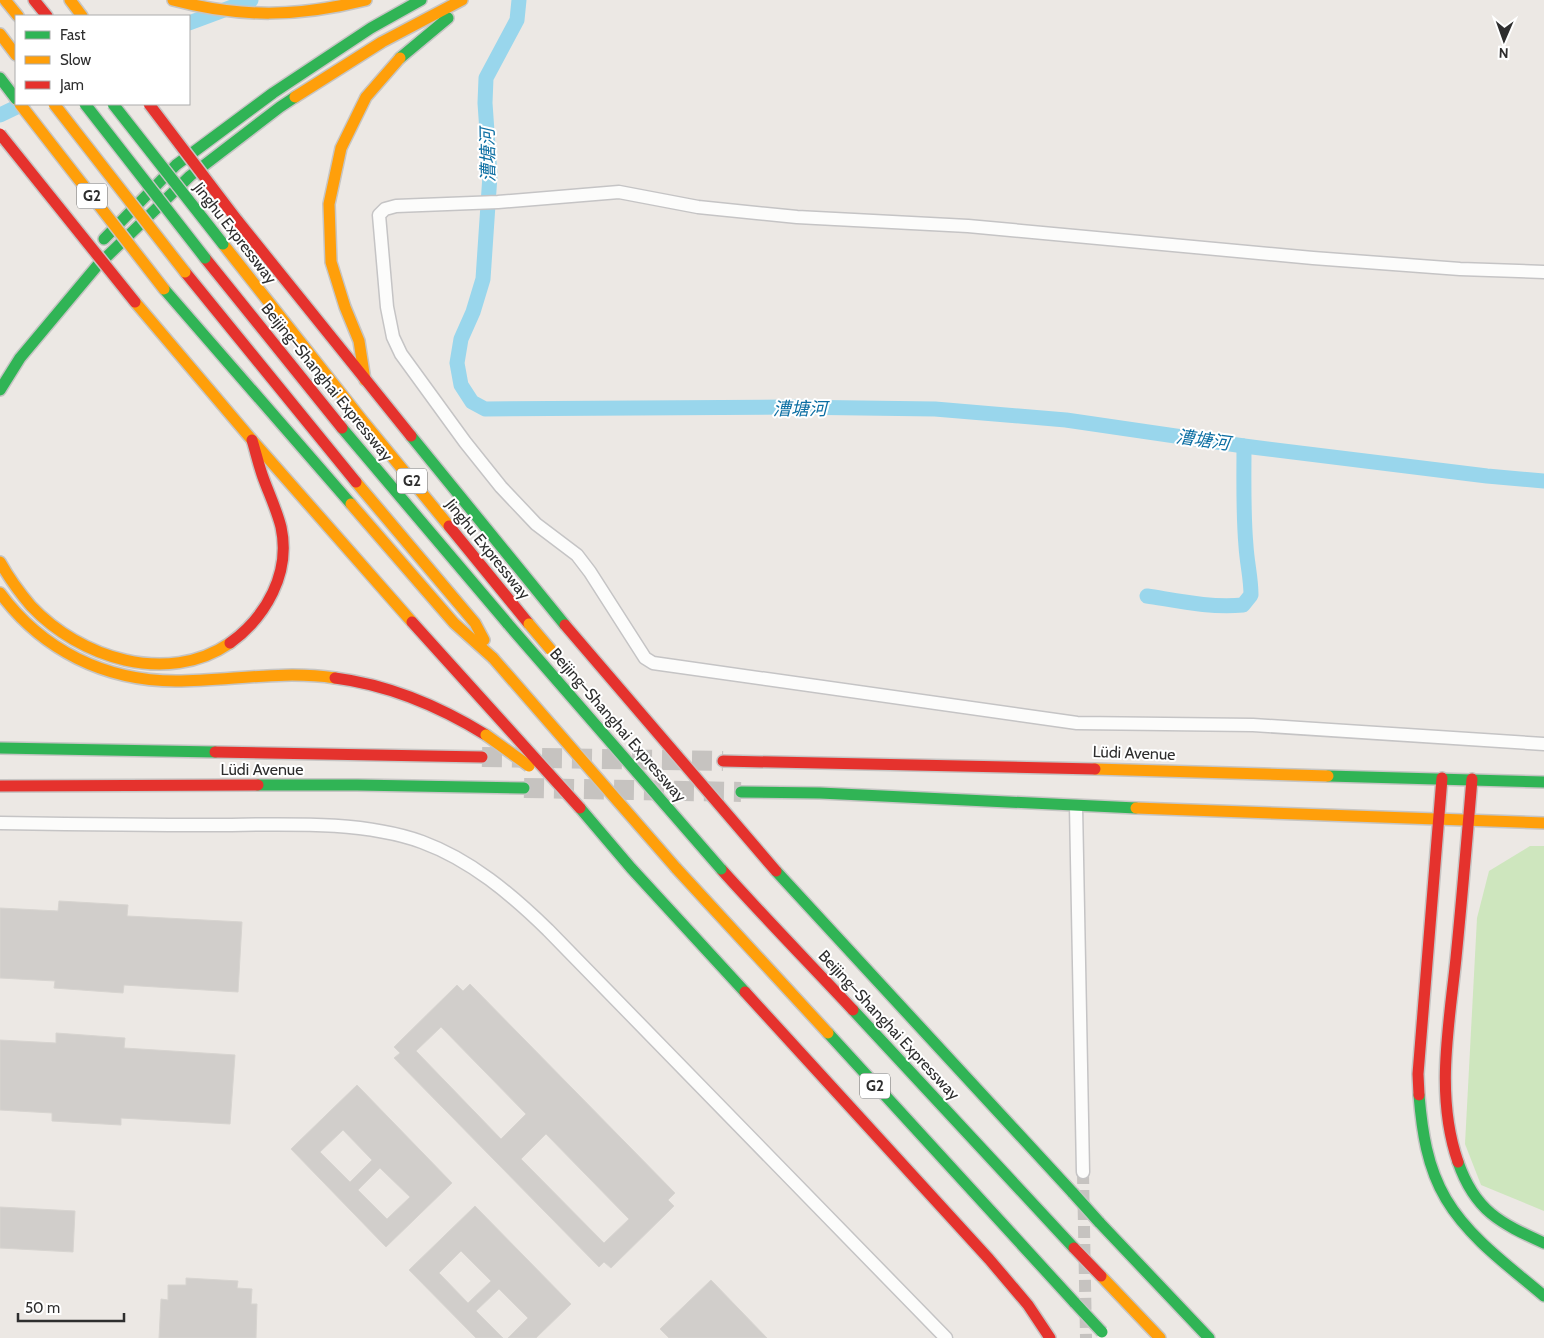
<svg xmlns="http://www.w3.org/2000/svg" width="1544" height="1338" viewBox="0 0 1544 1338" font-family="Cabin,'Noto Sans SC',sans-serif">
<rect width="100%" height="100%" fill="#ece8e4"/>
<path fill="#cee6be" d="M1530,846H1544V1211L1481,1185L1465,1144L1477,918L1489,871Z"/>
<g fill="none" stroke-linecap="round" stroke-linejoin="round">
<g stroke="#99d6ec" stroke-width="15">
<path d="M519,0L517,20L486,78L485,103L490,175L483,279L473,312L461,339L457,363L461,385L472,402L485,409L788,407L935,409L1066,420L1244,446L1487,476L1544,481"/>
<path d="M189,23L251,0"/>
<path d="M0,115L23,104"/>
<path d="M1147,596C1179,601 1210,608 1243,605L1251,595C1251,578 1247,563 1246,546C1243,512 1244,479 1244,446"/>
</g>
</g>
<g fill="#d1cecb" stroke="#d7d4d0" fill-rule="evenodd">
<path d="M59,901L128,905L127,916L242,922L238,992L124,985L123,993L54,988L55,981L0,978V908L58,911Z"/>
<path d="M470,984L675,1193L668,1200L674,1206L611,1268L604,1262L599,1267L394,1058L400,1053L394,1047L457,985L463,991ZM441,1027L526,1114L501,1139L416,1051ZM546,1134L629,1219L604,1243L521,1159Z"/>
<path d="M56,1033L125,1038L124,1048L235,1055L230,1124L121,1118V1125L52,1121V1113L0,1110V1040L56,1043Z"/>
<path d="M357,1085L452,1183L386,1247L291,1149ZM343,1130L372,1160L350,1182L320,1152ZM380,1168L410,1197L387,1219L358,1190Z"/>
<path d="M475,1206L571,1304L536,1338H508L528,1318L499,1289L476,1311L503,1338H476L409,1270ZM461,1251L491,1281L468,1303L439,1273Z"/>
<path d="M0,1207L75,1211L73,1252L0,1248Z"/>
<path d="M186,1278L238,1281L237,1288L252,1289L251,1304H257L256,1338H159L161,1299L168,1300V1285H186Z"/>
<path d="M711,1280L767,1338H669L660,1329Z"/>
</g>
<g fill="none" stroke-linecap="round" stroke-linejoin="round">
<path stroke="#c6c3c0" stroke-width="12" stroke-dasharray="12 6" stroke-linecap="butt" d="M1083,1172L1086,1338"/>
<g stroke="#c6c3c0" stroke-width="20" stroke-dasharray="20 10" stroke-linecap="butt">
<path d="M482,757L723,761"/>
<path d="M524,788L741,792"/>
</g>
<defs>
<g id="street">
<path d="M1544,272L1460,269L1313,258L968,226L797,217L698,207L619,192L498,202L396,206L385,209L379,215L387,307L393,337L401,354L465,442L501,487L536,524L577,555L590,572L645,658L653,663L1077,723L1253,725L1544,744"/>
<path d="M1076,806L1083,1172"/>
<path d="M0,823C69,824 139,825 208,825C275,825 358,819 422,842C471,860 511,894 548,930L946,1338"/>
</g>
<g id="fast">
<path d="M400,58L448,18"/>
<path d="M0,78L16,99"/>
<path d="M104,239L176,165L273,93L371,28L421,0"/>
<path d="M164,289L351,504"/>
<path d="M0,390L20,358L97,266L190,176L280,107L295,97"/>
<path d="M342,428L508,624"/>
<path d="M411,436L565,625"/>
<path d="M0,748L215,752"/>
<path d="M1328,776L1544,782"/>
<path d="M258,785H357L524,788"/>
<path d="M741,792L820,793L1136,808"/>
<path d="M580,808L631,868L745,992"/>
<path d="M776,871L1073,1193"/>
<path d="M853,1010L1074,1248"/>
<path d="M828,1033L1075,1303"/>
<path d="M1419,1095C1422,1131 1427,1167 1446,1199C1469,1238 1510,1267 1544,1296"/>
<path d="M1458,1162C1475,1211 1500,1223 1544,1243"/>
<path d="M1099,1222L1209,1338"/>
</g>
<g id="slow">
<path d="M5,0L18,16"/>
<path d="M70,0L82,16"/>
<path d="M173,0C240,18 299,17 366,0"/>
<path d="M0,34L16,55"/>
<path d="M295,97L382,42L462,0"/>
<path d="M223,244L362,420L449,526"/>
<path d="M135,302L252,440L412,622"/>
<path d="M365,380L359,341L345,307L331,262L329,204L341,148L366,97L400,58"/>
<path d="M356,482L475,623L484,640"/>
<path d="M351,504L454,623L493,658"/>
<path d="M0,562C9,578 19,592 31,606C80,658 167,686 230,643"/>
<path d="M0,593C42,650 105,681 176,681C229,681 282,670 335,678"/>
<path d="M1095,769L1328,776"/>
<path d="M1136,808L1544,823"/>
<path d="M676,868L828,1033"/>
<path d="M1101,1276L1160,1338"/>
</g>
<g id="jam">
<path d="M34,0L47,16"/>
<path d="M237,220L411,436"/>
<path d="M205,258L342,428"/>
<path d="M185,272L356,482"/>
<path d="M449,526L529,624"/>
<path d="M230,643C266,617 291,573 281,527C277,511 270,496 264,480C259,467 256,453 252,440"/>
<path d="M335,678C390,685 439,706 486,735"/>
<path d="M215,752L482,757"/>
<path d="M723,761L1095,769"/>
<path d="M0,786L258,785"/>
<path d="M721,869C764,917 809,963 853,1010"/>
<path d="M745,992L989,1259L1028,1305L1050,1338"/>
<path d="M1419,1095L1418,1074L1442,778"/>
<path d="M1458,1162C1435,1096 1449,1026 1456,958C1462,898 1467,839 1472,779"/>
</g>
</defs>
<use href="#street" stroke="#c5c4c5" stroke-width="15"/>
<use href="#fast" stroke="#c6c5c4" stroke-width="14"/>
<use href="#slow" stroke="#c6c5c4" stroke-width="14"/>
<use href="#jam" stroke="#c6c5c4" stroke-width="14"/>
<use href="#street" stroke="#fcfcfb" stroke-width="12"/>
<use href="#fast" stroke="#30b455" stroke-width="11"/>
<use href="#slow" stroke="#ff9f0a" stroke-width="11"/>
<use href="#jam" stroke="#e5322d" stroke-width="11"/>
<defs>
<g id="fast-bridge">
<path d="M85,104L205,258"/>
<path d="M113,104L223,244"/>
<path d="M508,624L721,869"/>
<path d="M1073,1193L1099,1222"/>
<path d="M1075,1303L1102,1332"/>
</g>
<g id="slow-bridge">
<path d="M20,104L164,289"/>
<path d="M54,104L185,272"/>
<path d="M529,624L551,650"/>
<path d="M493,658L676,868"/>
<path d="M486,735L529,766"/>
</g>
<g id="jam-bridge">
<path d="M149,104L237,220"/>
<path d="M0,134L135,302"/>
<path d="M412,622L580,808"/>
<path d="M565,625L776,871"/>
<path d="M1074,1248L1101,1276"/>
</g>
</defs>
<use href="#fast-bridge" stroke="#c6c5c4" stroke-width="14" stroke-linecap="butt"/>
<use href="#slow-bridge" stroke="#c6c5c4" stroke-width="14" stroke-linecap="butt"/>
<use href="#jam-bridge" stroke="#c6c5c4" stroke-width="14" stroke-linecap="butt"/>
<use href="#fast-bridge" stroke="#30b455" stroke-width="11"/>
<use href="#slow-bridge" stroke="#ff9f0a" stroke-width="11"/>
<use href="#jam-bridge" stroke="#e5322d" stroke-width="11"/>
</g>
<g text-anchor="middle" dominant-baseline="central" stroke-width="4" stroke-linejoin="round" paint-order="stroke">
<g fill="#fff" stroke="#6d6d6d" stroke-width="1">
<rect x="77" y="183.5" width="30" height="25" rx="4"/>
<rect x="397" y="468.5" width="30" height="25" rx="4"/>
<rect x="860" y="1073.5" width="30" height="25" rx="4"/>
</g>
<g font-size="15" font-weight="bold" fill="#2e2e2e">
<text x="92" y="196">G2</text>
<text x="412" y="481">G2</text>
<text x="875" y="1086">G2</text>
</g>
<g font-size="16" fill="#2e2e2e" stroke="#fff">
<text transform="translate(235 233) rotate(52)">Jinghu Expressway</text>
<text transform="translate(327 382) rotate(51)">Beijing–Shanghai Expressway</text>
<text transform="translate(488 549) rotate(51)">Jinghu Expressway</text>
<text transform="translate(618 725) rotate(49)">Beijing–Shanghai Expressway</text>
<text transform="translate(1134 753) rotate(2)">Lüdi Avenue</text>
<text x="262" y="769">Lüdi Avenue</text>
<text transform="translate(889 1025) rotate(47)">Beijing–Shanghai Expressway</text>
</g>
<g font-size="18" font-style="italic" fill="#0d6fa3" stroke="#fff">
<text transform="translate(488 155) rotate(-91)">漕塘河</text>
<text x="800" y="409">漕塘河</text>
<text transform="translate(1203 440) rotate(8)">漕塘河</text>
</g>
</g>
<rect x="15" y="15" width="175" height="90" fill="#ffffff" stroke="#ababab"/>
<rect x="25" y="31" width="25" height="8" fill="#30b455" stroke="#ababab"/>
<text x="60" y="40" font-size="15" fill="#2e2e2e">Fast</text>
<rect x="25" y="56" width="25" height="8" fill="#ff9f0a" stroke="#ababab"/>
<text x="60" y="65" font-size="15" fill="#2e2e2e">Slow</text>
<rect x="25" y="81" width="25" height="8" fill="#e5322d" stroke="#ababab"/>
<text x="60" y="90" font-size="15" fill="#2e2e2e">Jam</text>
<g transform="translate(1504 40) rotate(182)" stroke="#ffffff" stroke-width="4" paint-order="stroke">
<path d="M0-4L9 19L0 12L-9 19Z" fill="#2e2e2e"/>
<text y="-8" font-size="14" font-weight="bold" text-anchor="middle" fill="#2e2e2e">N</text>
</g>
<path d="M18 1313v8h106v-8" fill="none" stroke="#2e2e2e" stroke-width="2.5"/>
<text x="25" y="1313" font-size="15" fill="#2e2e2e" stroke="#ffffff" stroke-width="4" paint-order="stroke">50 m</text>
</svg>
